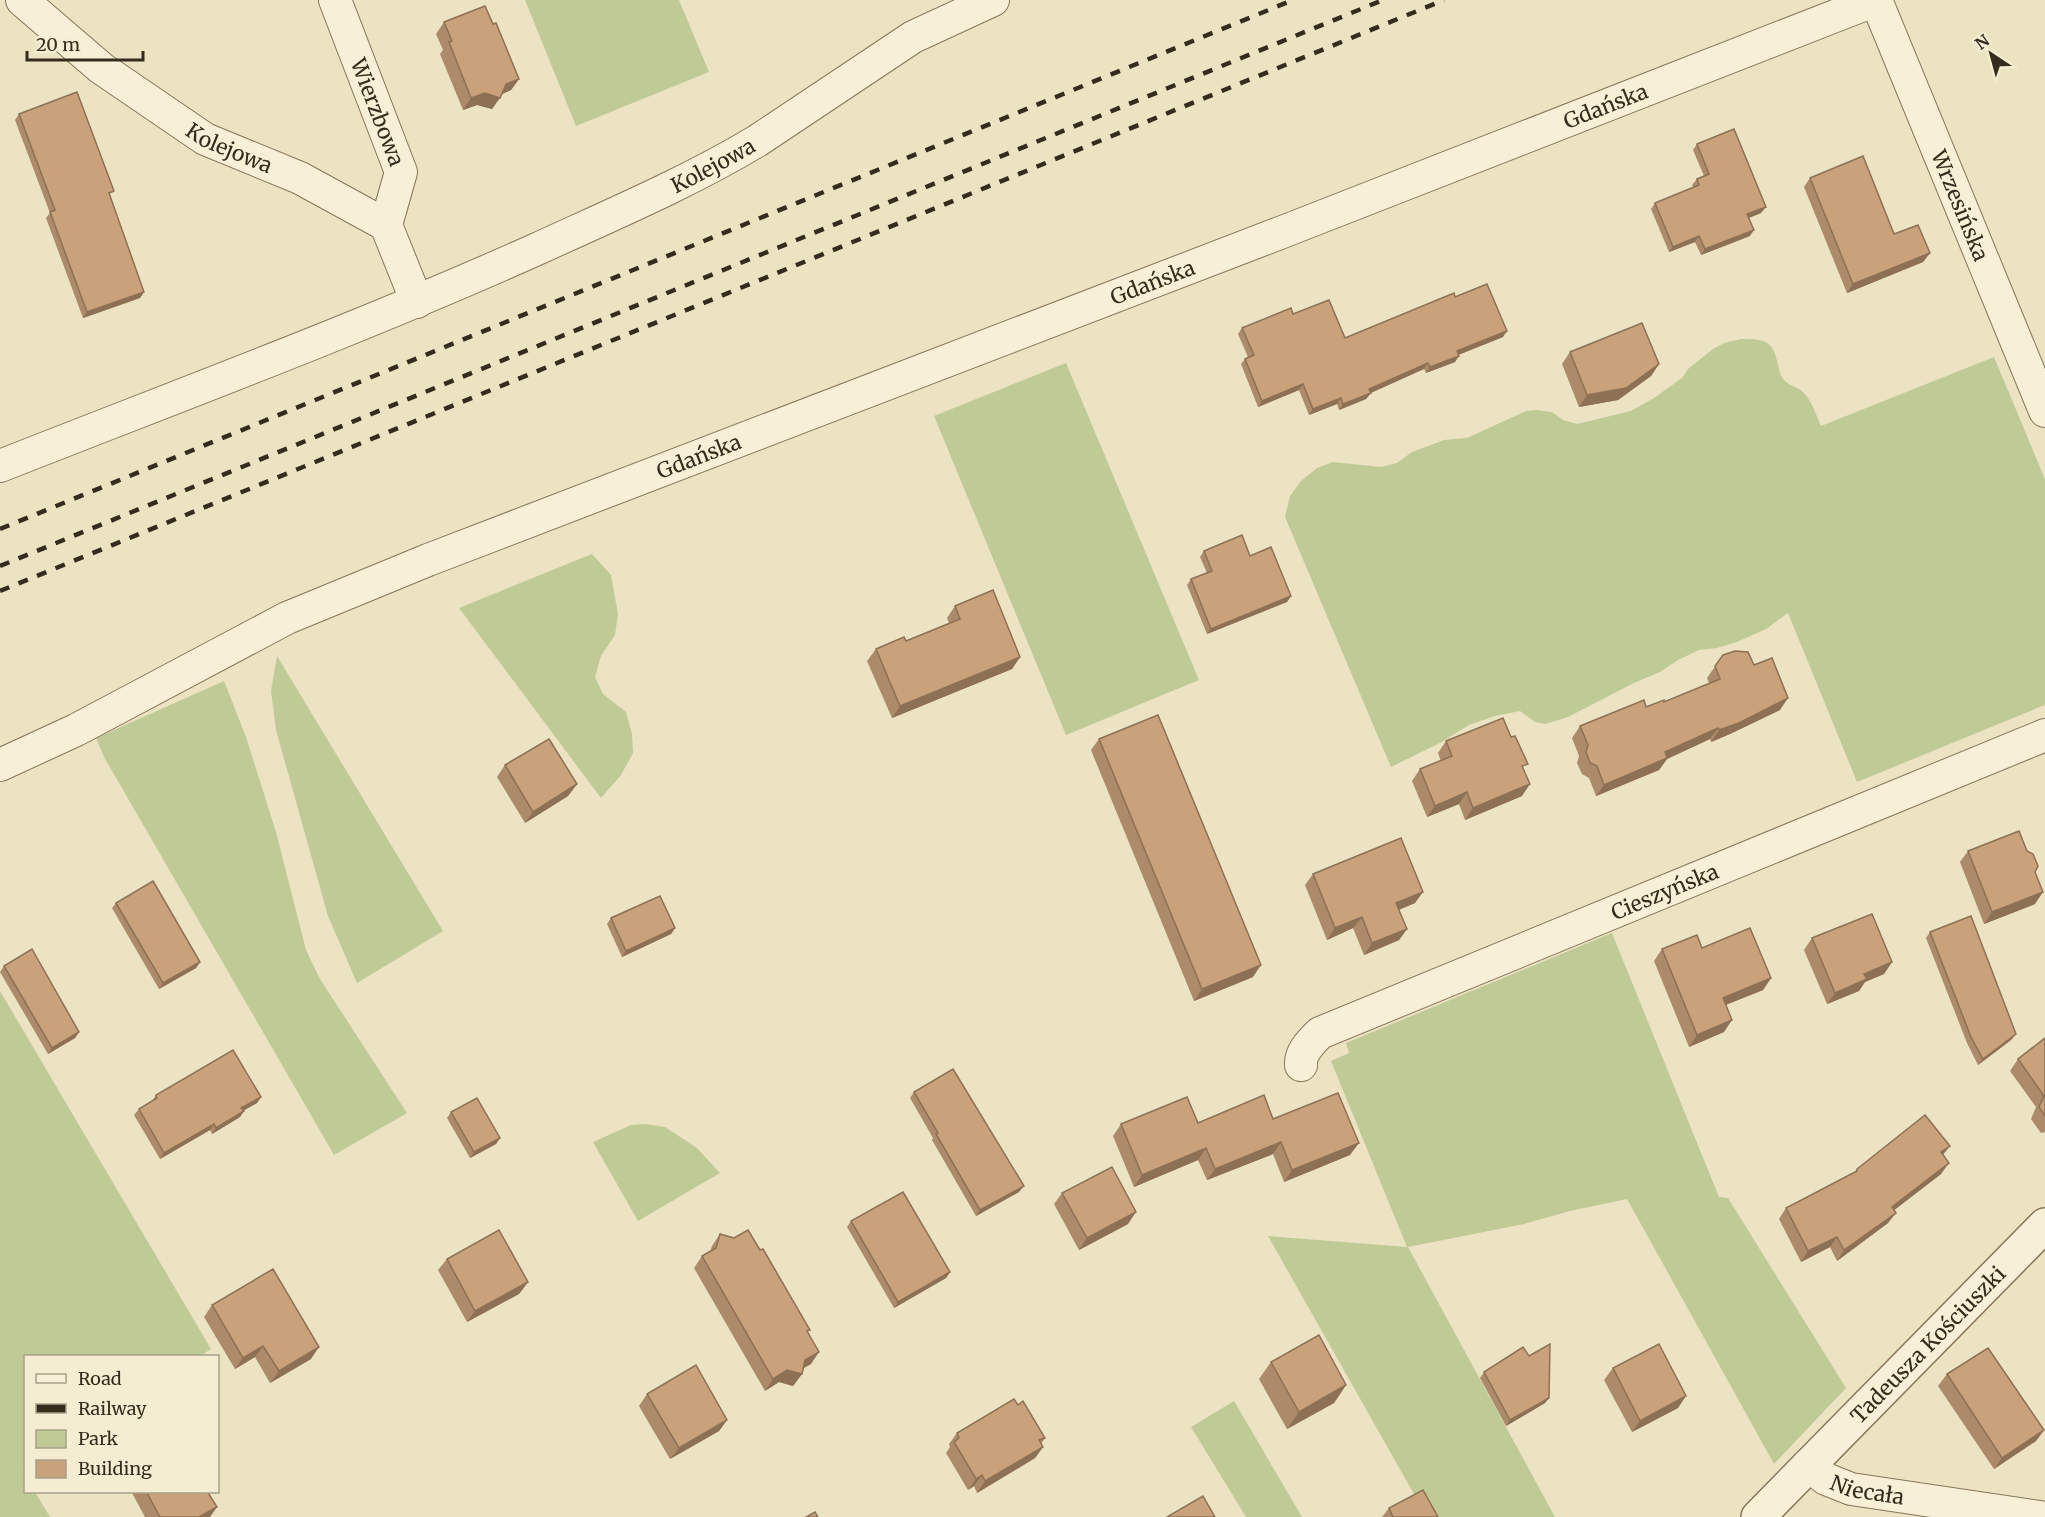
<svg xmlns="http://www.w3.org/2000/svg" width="2045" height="1517" viewBox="0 0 2045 1517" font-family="Merriweather,serif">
<rect width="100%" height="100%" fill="#ece3c3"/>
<g fill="#c0ca97">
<path d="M525,0H679L709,72L576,126Z"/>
<path d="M1741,339C1760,339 1773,339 1777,361C1779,367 1779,374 1783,379C1787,385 1798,387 1803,392C1812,401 1816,415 1821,426L1994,357L2045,479V705L1857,782L1788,613L1766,629L1737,642L1717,648L1699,650L1678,660L1660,672L1634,683L1568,717L1545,724L1535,722L1520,711L1495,716L1469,725L1440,743L1391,767L1285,517L1290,496L1301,481L1317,468L1333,462L1381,467L1397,463L1412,452L1444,440L1467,438L1526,411L1536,410L1552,412L1563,420L1577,424L1631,411L1654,398L1682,378L1688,369L1713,349L1724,343Z"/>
<path d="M1066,363L1199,680L1066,735L934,416Z"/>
<path d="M592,554L611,575L618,614L615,635L601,656L595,677L603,694L626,712L632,734L633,753L621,775L601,798L459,608Z"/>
<path d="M277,656L443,931L357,983L328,916L276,730L271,691Z"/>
<path d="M224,681L246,737L276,832L306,950L320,979L407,1113L334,1155L104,757L96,738Z"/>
<path d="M1612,933L1719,1197L1728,1198L1846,1388L1774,1464L1627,1199L1570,1211L1524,1224L1408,1247L1555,1517H1427L1268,1236L1407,1247L1331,1061L1349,1053L1346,1043Z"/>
<path d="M0,991L211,1349L200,1356H26V1469L23,1471L25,1476L26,1492H35L50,1517H0Z"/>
<path d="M646,1124L665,1127L697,1148L720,1173L638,1221L593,1142L631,1125Z"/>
<path d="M1234,1401L1302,1517H1246L1191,1427Z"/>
</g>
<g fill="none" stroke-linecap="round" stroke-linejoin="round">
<defs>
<g id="minor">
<path id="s1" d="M22,0L101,68L205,139L300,178L386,225L417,302"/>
<path id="s2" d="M335,0L401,172L386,225"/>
<path id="s3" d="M1876,0L2045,411"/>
<path id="s4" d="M0,466C180,395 361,328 537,249C611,215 687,183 757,141L913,37L993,0"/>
<path id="s5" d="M0,765L76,730L287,618L428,560L1285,231L1876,0"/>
<path id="s6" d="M1301,1065C1300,1052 1311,1042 1320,1033L2045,735"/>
<path id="s7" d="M1808,1465L1826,1479L1851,1489L2040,1517"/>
</g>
<g id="tertiary">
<path id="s8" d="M1758,1517L2045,1225"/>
</g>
</defs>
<use href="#minor" stroke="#86755a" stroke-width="34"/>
<use href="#tertiary" stroke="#86755a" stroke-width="36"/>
<use href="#minor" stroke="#f7f0d6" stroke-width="32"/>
<use href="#tertiary" stroke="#f7f0d6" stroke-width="33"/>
<g stroke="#362c1e" stroke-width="4.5" stroke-dasharray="10 10" stroke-linecap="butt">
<path d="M0,529L1293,0"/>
<path d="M0,566L1383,0"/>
<path d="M0,591L1444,0"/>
</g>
</g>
<g fill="#ad8a69">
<path d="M444,22L519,79L511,90L501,94L492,109L477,105L463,110L440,54L443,50L436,34Z"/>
<path d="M19,114L110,197L144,292L140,298L83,318L46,218L50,213L15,120Z"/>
<path d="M1697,144L1761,213L1749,218L1750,236L1701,255L1695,242L1669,252L1651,209L1655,203L1694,188L1692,185L1697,179L1704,176L1693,150Z"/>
<path d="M1810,178L1894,234L1930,253L1923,262L1847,293L1804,187Z"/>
<path d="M1455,297L1503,337L1458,355L1455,362L1426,373L1424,369L1371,393L1366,399L1339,410L1337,404L1309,415L1299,390L1258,407L1241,364L1245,359L1248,357L1238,334L1242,328L1293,314L1345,338Z"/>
<path d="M1570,352L1659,364L1651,376L1618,400L1579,407L1562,364Z"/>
<path d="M1204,551L1250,556L1291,596L1287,602L1207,634L1187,585L1191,579L1207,573L1200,557Z"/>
<path d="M955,606L1020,657L1012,669L892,718L867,661L876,649L906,641L949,623L947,618Z"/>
<path d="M1723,655L1754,665L1780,710L1730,734L1711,742L1710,739L1667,759L1659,770L1596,796L1589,778L1582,774L1577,763L1579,756L1572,738L1580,726L1664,702L1709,683L1707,678Z"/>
<path d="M1099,739L1253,977L1194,1001L1091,750Z"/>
<path d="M1446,741L1524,769L1522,796L1465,820L1459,804L1427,817L1412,781L1420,769L1441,761L1438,753Z"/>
<path d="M505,765L577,784L568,796L525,823L497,777Z"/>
<path d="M1968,851L2035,872V904L1984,924L1960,862Z"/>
<path d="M1313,874L1415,903L1399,910L1407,929L1399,940L1364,955L1353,928L1327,940L1305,885Z"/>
<path d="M116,903L200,962L196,968L159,989L112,908Z"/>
<path d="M611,918L675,928L671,934L622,957L607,924Z"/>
<path d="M1930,932L2016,1034L2011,1040L1978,1065L1967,1043L1926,938Z"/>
<path d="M1812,938L1892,962L1884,974L1865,982L1859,991L1827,1004L1804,950Z"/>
<path d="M1662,949L1771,978L1763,990L1726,1005L1724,1032L1689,1047L1654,961Z"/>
<path d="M4,966L79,1032L75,1038L48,1054L0,972Z"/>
<path d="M2045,1038V1132L2041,1133L2031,1119L2036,1107L2010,1071L2018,1059Z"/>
<path d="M914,1092L1019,1192L976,1216L932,1140L933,1138L910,1098Z"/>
<path d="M156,1095L261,1097L257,1103L243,1111L240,1117L212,1134L210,1130L160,1159L134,1115L139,1109L152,1101Z"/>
<path d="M451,1112L500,1138L496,1144L470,1158L447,1118Z"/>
<path d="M1273,1119L1350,1155L1284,1182L1273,1154L1207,1180L1198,1160L1134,1187L1113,1136L1121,1124L1198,1123Z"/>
<path d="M1943,1155L1941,1174L1894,1210L1888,1223L1837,1261L1830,1247L1801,1262L1779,1219L1786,1208L1855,1172L1857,1169Z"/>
<path d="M1062,1193L1128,1224L1079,1250L1054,1204Z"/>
<path d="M851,1221L950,1272L946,1278L894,1308L847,1227Z"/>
<path d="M720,1234L808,1332L811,1364L803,1368L802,1374L793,1386L779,1382L765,1391L694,1268L702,1256L710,1252L712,1246Z"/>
<path d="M447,1259L528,1282L519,1294L467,1322L438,1270Z"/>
<path d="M212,1305L311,1359L270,1383L255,1357L235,1369L204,1317Z"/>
<path d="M1271,1362L1346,1385L1334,1403L1287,1429L1259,1379Z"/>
<path d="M1613,1368L1678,1408L1632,1432L1604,1380Z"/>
<path d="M1484,1372L1549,1398L1545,1403L1506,1426L1480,1378Z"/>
<path d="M1947,1374L2044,1430L2036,1441L1994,1469L1938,1386Z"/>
<path d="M647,1394L727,1420L719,1431L670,1459L639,1406Z"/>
<path d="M957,1433L1045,1438L1041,1444L1043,1447L1035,1458L977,1493L974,1486L968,1490L946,1453L950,1447L949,1444Z"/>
<path d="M131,1491H211L209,1494L210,1517H145Z"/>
<path d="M1389,1508L1438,1517H1382Z"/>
</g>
<g fill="#8d7155">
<path d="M519,79L511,90L498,96L506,84Z"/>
<path d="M485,93L500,98L492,109L477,105L463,110L471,98Z"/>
<path d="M1766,207L1761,213L1743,220L1747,214Z"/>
<path d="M1754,230L1750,236L1701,255L1705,249Z"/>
<path d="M1699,236L1695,242L1669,252L1673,247Z"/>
<path d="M1930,253L1923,262L1847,293L1853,284Z"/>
<path d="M144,292L140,298L83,318L87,312Z"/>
<path d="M1507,331L1503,337L1453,357L1457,351Z"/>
<path d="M1459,356L1455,362L1426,373L1430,367Z"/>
<path d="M1428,363L1424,369L1368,394L1371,393L1366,399L1339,410L1343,404L1369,389Z"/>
<path d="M1659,364L1651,376L1618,400L1579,407L1587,395Z"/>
<path d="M1303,384L1299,390L1258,407L1262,401Z"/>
<path d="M1341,398L1337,404L1309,415L1313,409Z"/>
<path d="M1291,596L1287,602L1207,634L1211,629Z"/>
<path d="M1020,657L1012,669L892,718L900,706Z"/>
<path d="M1788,698L1780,710L1730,734L1711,742L1719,730Z"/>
<path d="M1718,728L1710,739L1667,759L1659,770L1596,796L1604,785L1665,752Z"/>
<path d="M577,784L568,796L525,823L533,812Z"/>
<path d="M1530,784L1522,796L1465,820L1473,808Z"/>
<path d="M1467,792L1459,804L1427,817L1435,806Z"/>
<path d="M1423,892L1415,903L1388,914L1396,903Z"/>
<path d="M2043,892L2035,904L1984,924L1992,912Z"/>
<path d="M1362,917L1353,928L1327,940L1335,928Z"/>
<path d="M675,928L671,934L622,957L626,951Z"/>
<path d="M1407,929L1399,940L1364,955L1372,943Z"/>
<path d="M200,962L196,968L159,989L163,983Z"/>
<path d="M1892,962L1884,974L1865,982L1859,991L1827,1004L1835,993L1864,974Z"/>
<path d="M1261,965L1253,977L1194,1001L1202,989Z"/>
<path d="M1771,978L1763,990L1715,1009L1723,998Z"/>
<path d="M1732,1020L1724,1032L1689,1047L1697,1035Z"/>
<path d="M79,1032L75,1038L48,1054L52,1048Z"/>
<path d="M2016,1034L2011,1040L1978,1065L1983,1059Z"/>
<path d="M261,1097L257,1103L237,1114L241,1108Z"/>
<path d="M244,1111L240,1117L212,1134L216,1128Z"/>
<path d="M214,1124L210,1130L160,1159L164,1153Z"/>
<path d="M500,1138L496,1144L470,1158L474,1152Z"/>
<path d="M1281,1142L1273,1154L1207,1180L1215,1169Z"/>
<path d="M1359,1143L1350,1155L1284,1182L1292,1170Z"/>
<path d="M1950,1146L1942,1156L1941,1152Z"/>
<path d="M1206,1148L1198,1160L1134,1187L1142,1175Z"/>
<path d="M1949,1163L1941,1174L1884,1218L1892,1207Z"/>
<path d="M1024,1186L1019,1192L976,1216L980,1210Z"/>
<path d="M1136,1212L1128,1224L1079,1250L1087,1238Z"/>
<path d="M1896,1213L1888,1223L1837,1261L1844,1250Z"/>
<path d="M1837,1237L1830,1247L1801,1262L1808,1251Z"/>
<path d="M950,1272L946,1278L894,1308L898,1302Z"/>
<path d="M528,1282L519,1294L467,1322L475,1311Z"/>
<path d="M263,1346L255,1357L235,1369L243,1358Z"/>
<path d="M319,1347L311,1359L270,1383L279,1371Z"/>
<path d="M819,1352L811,1364L797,1372L805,1360Z"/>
<path d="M787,1370L802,1374L793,1386L779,1382L765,1391L773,1379Z"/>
<path d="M1346,1385L1334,1403L1287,1429L1299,1412Z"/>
<path d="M1686,1396L1678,1408L1632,1432L1640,1421Z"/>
<path d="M1549,1398L1545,1403L1506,1426L1510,1420Z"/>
<path d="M727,1420L719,1431L670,1459L679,1448Z"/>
<path d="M2044,1430L2036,1441L1994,1469L2002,1458Z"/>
<path d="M1043,1447L1035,1458L977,1493L985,1481Z"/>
<path d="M982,1475L974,1486L968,1490L976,1479Z"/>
<path d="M217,1507L210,1517H199Z"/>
</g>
<g fill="#c9a17a" stroke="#8d7155" stroke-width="1.5">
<path d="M485,6L493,24L496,23L519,79L506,84L500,98L485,93L471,98L449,42L452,41L444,22Z"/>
<path d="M77,92L114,191L109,193L144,292L87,312L50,212L55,210L19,114Z"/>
<path d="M1734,129L1766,207L1747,214L1754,230L1705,249L1699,236L1673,247L1655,203L1699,185L1697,179L1709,174L1697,144Z"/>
<path d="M1863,156L1894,234L1918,225L1930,253L1853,284L1810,178Z"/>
<path d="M1487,284L1507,331L1457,351L1459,356L1430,367L1428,363L1369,389L1371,393L1343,404L1341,398L1313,409L1303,384L1262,401L1245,359L1254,355L1242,328L1291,308L1293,314L1329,300L1345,338L1454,293L1455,297Z"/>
<path d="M1642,323L1659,364L1626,388L1587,395L1570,352Z"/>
<path d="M1242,535L1250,556L1271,547L1291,596L1211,629L1191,579L1212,571L1204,551Z"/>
<path d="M993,590L1020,657L900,706L876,649L904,637L906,641L960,619L955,606Z"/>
<path d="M1735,651L1748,652L1754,665L1772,658L1788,698L1739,723L1719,730L1718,728L1665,752L1667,758L1604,785L1597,766L1590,763L1586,752L1588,745L1580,726L1644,700L1646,707L1664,700V702L1720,679L1715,666L1723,655Z"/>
<path d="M1158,715L1261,965L1202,989L1099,739Z"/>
<path d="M1503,718L1511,737L1515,736L1528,764L1522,766L1530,784L1473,808L1467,792L1435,806L1420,769L1452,756L1446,741Z"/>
<path d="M549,739L577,784L533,812L505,765Z"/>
<path d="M2019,831L2027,851L2033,854L2038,866L2035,872L2043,892L1992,912L1968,851Z"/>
<path d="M1401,838L1423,892L1396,903L1407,929L1372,943L1362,917L1335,928L1313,874Z"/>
<path d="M153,881L200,962L163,983L116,903Z"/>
<path d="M660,896L675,928L626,951L611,918Z"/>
<path d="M1872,914L1892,962L1864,974L1867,979L1835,993L1812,938Z"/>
<path d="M1971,916L2016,1034L1983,1059L1971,1037L1930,932Z"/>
<path d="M1750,928L1771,978L1723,998L1732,1020L1697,1035L1662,949L1697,935L1702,948Z"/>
<path d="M32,949L79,1032L52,1048L4,966Z"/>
<path d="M2045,1038V1116L2039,1107L2044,1096L2018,1059Z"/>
<path d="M233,1050L261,1097L241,1108L244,1111L216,1128L214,1124L164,1153L139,1109L157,1098L156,1095Z"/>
<path d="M953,1069L1024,1186L980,1210L936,1134L938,1133L914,1092Z"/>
<path d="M1338,1093L1359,1143L1292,1170L1281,1142L1215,1169L1206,1148L1142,1175L1121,1124L1187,1097L1198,1123L1264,1095L1273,1119Z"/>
<path d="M477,1098L500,1138L474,1152L451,1112Z"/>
<path d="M1925,1115L1950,1146L1941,1152L1949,1163L1892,1207L1896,1213L1844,1250L1837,1237L1808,1251L1786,1208L1857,1171V1169Z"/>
<path d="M1112,1167L1136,1212L1087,1238L1062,1193Z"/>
<path d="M903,1192L950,1272L898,1302L851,1221Z"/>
<path d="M499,1230L528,1282L475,1311L447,1259Z"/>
<path d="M748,1230L760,1250L763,1249L810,1330L807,1331L819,1352L805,1360L802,1374L787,1370L773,1379L702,1256L716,1248L720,1234L734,1238Z"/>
<path d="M273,1269L319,1347L279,1371L263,1346L243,1358L212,1305Z"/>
<path d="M1319,1335L1346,1385L1299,1412L1271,1362Z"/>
<path d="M1550,1344L1549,1398L1510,1420L1484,1372L1523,1347L1529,1356Z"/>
<path d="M1659,1344L1686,1396L1640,1421L1613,1368Z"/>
<path d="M1988,1348L2044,1430L2002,1458L1947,1374Z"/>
<path d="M696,1365L727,1420L679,1448L647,1394Z"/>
<path d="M1014,1399L1018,1405L1023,1401L1045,1438L1039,1440L1043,1447L985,1481L982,1475L976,1479L954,1442L959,1438L957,1433Z"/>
<path d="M1423,1490L1438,1517H1393L1389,1508Z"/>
<path d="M146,1491H207L217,1507L199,1517H160Z"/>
<path d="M1203,1496L1215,1517H1167Z"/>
<path d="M815,1512L818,1517H806Z"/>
</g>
<g text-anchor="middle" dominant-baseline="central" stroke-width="6" stroke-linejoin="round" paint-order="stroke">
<g font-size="21" fill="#362c1e" stroke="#f4edd2">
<text stroke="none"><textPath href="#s5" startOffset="1737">Gdańska</textPath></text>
<text stroke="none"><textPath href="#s2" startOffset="120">Wierzbowa</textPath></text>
<text stroke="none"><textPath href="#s1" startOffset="256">Kolejowa</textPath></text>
<text stroke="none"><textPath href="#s4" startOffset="774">Kolejowa</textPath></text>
<text stroke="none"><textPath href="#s3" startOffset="222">Wrzesińska</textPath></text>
<text stroke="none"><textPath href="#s5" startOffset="1251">Gdańska</textPath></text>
<text stroke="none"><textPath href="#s5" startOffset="765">Gdańska</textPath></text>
<text stroke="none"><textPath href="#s6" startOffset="411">Cieszyńska</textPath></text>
<text stroke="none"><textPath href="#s8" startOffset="242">Tadeusza Kościuszki</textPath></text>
<text stroke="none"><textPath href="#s7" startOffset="66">Niecała</textPath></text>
</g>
</g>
<rect x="24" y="1355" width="195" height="138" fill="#f4edd2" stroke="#a8a08a" stroke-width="1.5"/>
<rect x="36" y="1374" width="30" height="9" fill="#f7f0d6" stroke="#a8a08a" stroke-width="1.5"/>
<text x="78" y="1385" font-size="18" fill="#362c1e">Road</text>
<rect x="36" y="1404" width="30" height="9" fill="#362c1e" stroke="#a8a08a" stroke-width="1.5"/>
<text x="78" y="1415" font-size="18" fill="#362c1e">Railway</text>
<rect x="36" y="1430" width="30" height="18" fill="#c0ca97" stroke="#a8a08a" stroke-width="1.5"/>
<text x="78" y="1445" font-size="18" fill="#362c1e">Park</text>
<rect x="36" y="1460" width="30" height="18" fill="#c9a17a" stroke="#a8a08a" stroke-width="1.5"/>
<text x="78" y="1475" font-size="18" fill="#362c1e">Building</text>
<g transform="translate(1991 54) rotate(324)" stroke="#f4edd2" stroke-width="4.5" paint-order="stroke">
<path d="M0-4.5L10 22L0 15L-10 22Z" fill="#362c1e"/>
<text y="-9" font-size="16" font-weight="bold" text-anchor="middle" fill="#362c1e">N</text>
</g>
<path d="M27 51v9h116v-9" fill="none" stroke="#362c1e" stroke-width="3"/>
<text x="36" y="51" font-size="18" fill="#362c1e" stroke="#f4edd2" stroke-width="4.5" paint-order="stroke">20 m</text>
</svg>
